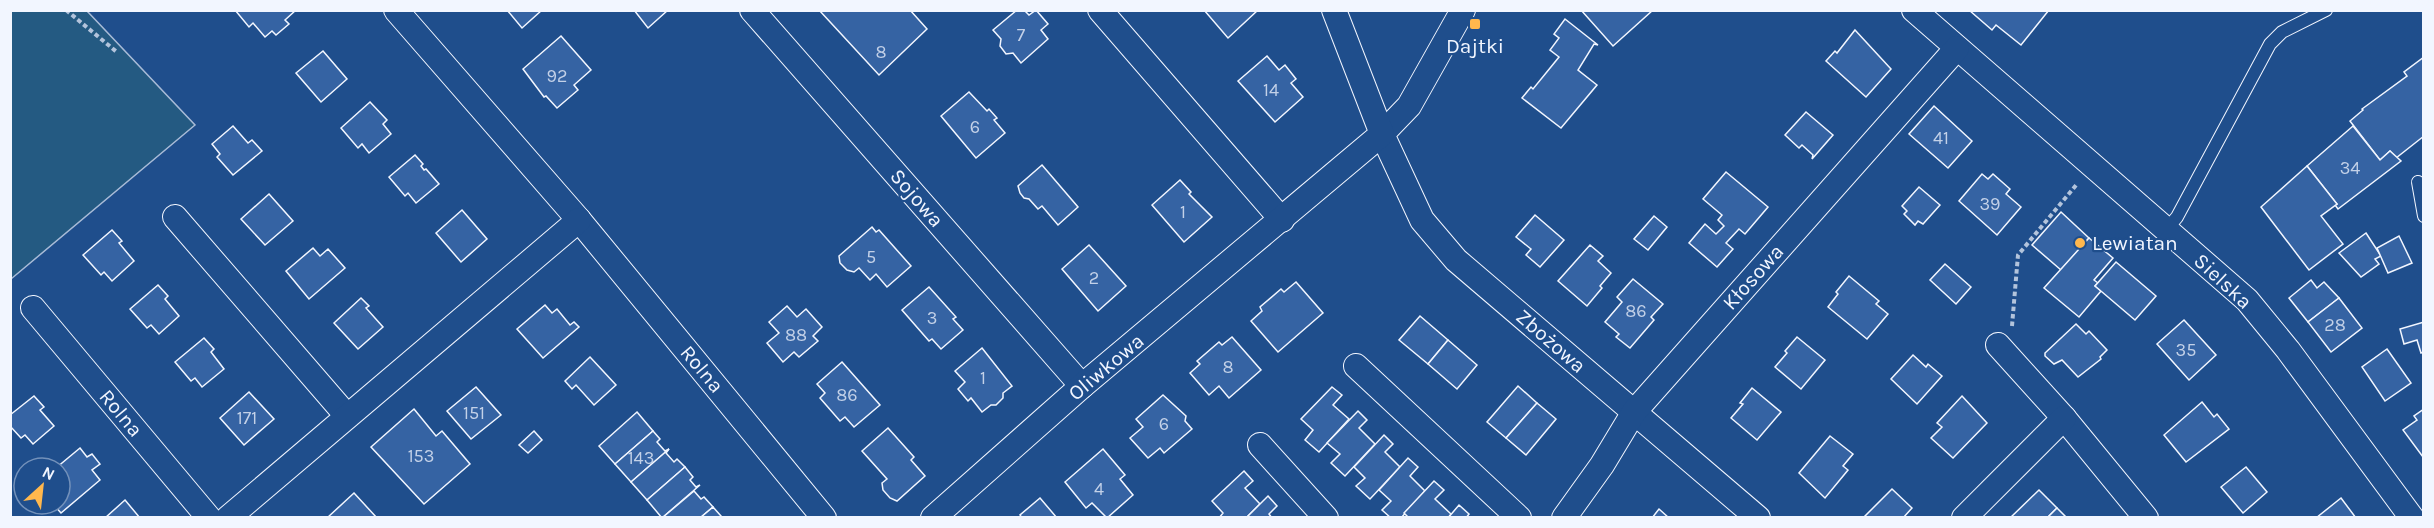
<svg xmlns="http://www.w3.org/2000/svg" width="2434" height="528" viewBox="0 0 2434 528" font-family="Karla,sans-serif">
<rect width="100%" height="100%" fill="#1f4e8c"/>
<path fill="#245a82" stroke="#a8bbd7" stroke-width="1.5" d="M11,10L87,11L195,125L11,279Z"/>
<g fill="#3563a3" stroke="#f2f6ff" stroke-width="1.5">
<path d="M235,10H296L285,20L289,24L276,35L272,31L265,37L253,23L249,27Z"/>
<path d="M507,10H542L522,28Z"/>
<path d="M634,10H668L648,28Z"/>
<path d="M819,10H910L927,29L879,75Z"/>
<path d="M1017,10H1024L1029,15L1036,10L1048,24L1041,30L1048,39L1021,63L1013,53L1006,54L1000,46L1001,39L993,30Z"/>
<path d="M1204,10H1258L1228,38Z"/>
<path d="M1581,10H1653L1613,46Z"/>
<path d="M1969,10H2049L2021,45L1996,25L1992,30Z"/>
<path d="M1565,19L1598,45L1594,44L1578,70L1597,85L1561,128L1522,98L1531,87L1533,89L1559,57L1550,50L1559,38L1554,34Z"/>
<path d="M1855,30L1891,69L1866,97L1826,61L1835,51L1837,53Z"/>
<path d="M561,36L591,70L574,85L578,90L557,108L546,96L544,97L523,69Z"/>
<path d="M323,51L347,79L321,102L296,73Z"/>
<path d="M1267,56L1279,70L1285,65L1296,79L1291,83L1303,97L1275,122L1238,81Z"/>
<path d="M2424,57V136L2396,158L2390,151L2380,160L2350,121L2363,110L2362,109L2407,76L2404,72Z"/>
<path d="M969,92L987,111L989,109L997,118L994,120L1005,133L976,158L941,116Z"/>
<path d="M370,102L387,120L383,124L391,134L369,153L362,144L358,148L341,128Z"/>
<path d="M1934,106L1972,141L1948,168L1909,134Z"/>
<path d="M1806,112L1833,135L1812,159L1813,155L1802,145L1799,148L1785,135Z"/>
<path d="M233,126L248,143L252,140L262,151L233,175L217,157L220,154L212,144Z"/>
<path d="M2353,126L2380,160L2390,151L2401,161L2338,209L2335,205L2337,204L2307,166Z"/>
<path d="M415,155L423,164L421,166L424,170L426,169L439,184L416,203L408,193L405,196L389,177Z"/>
<path d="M1042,165L1078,207L1058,225L1042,206L1038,209L1029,199L1024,198L1020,193L1018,186Z"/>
<path d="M2307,166L2337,204L2321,216L2343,244L2309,270L2261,207Z"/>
<path d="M1726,172L1768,207L1745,234L1739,229L1726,243L1733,249L1717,267L1689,243L1705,224L1716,234L1724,226L1718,220L1722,215L1703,199Z"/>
<path d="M1982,174L1988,179L1993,174L2010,189L2006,194L2021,207L1997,235L1959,201Z"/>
<path d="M1180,180L1191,192L1189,194L1212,217L1184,242L1152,205Z"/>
<path d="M1919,187L1940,205L1923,224L1918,221L1915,225L1904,214L1907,211L1902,206Z"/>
<path d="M269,194L293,221L265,245L241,219Z"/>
<path d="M462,210L487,239L461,262L436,233Z"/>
<path d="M2061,212L2089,238L2061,270L2032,245Z"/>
<path d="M1535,215L1564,240L1540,267L1526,255L1531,249L1516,237Z"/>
<path d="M1654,216L1667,227L1648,250L1634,239Z"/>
<path d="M872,227L876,232L879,230L911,266L887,287L876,274L870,280L859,268L854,272L847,270L840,263L839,256Z"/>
<path d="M112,230L122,241L119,243L134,261L112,281L104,272L101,275L83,255Z"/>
<path d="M2366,233L2381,256L2375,259L2379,264L2361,277L2339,253Z"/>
<path d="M2399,236L2412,263L2388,273L2377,248Z"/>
<path d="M2089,238L2113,258L2094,280L2098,283L2095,286L2101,291L2079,317L2044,288Z"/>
<path d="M1089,245L1126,286L1098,311L1062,269Z"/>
<path d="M1590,245L1603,256L1598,261L1611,273L1600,286L1602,288L1587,306L1558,281Z"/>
<path d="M313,248L320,256L328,249L345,268L309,299L286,271Z"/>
<path d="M2116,262L2156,296L2135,320L2095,286Z"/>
<path d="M1945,264L1971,287L1956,304L1930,280Z"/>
<path d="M1849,276L1879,301L1876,304L1888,314L1867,339L1828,307L1838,294L1836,292Z"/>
<path d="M1633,279L1663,304L1651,317L1654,320L1630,348L1616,337L1619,334L1605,322L1622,302L1617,297Z"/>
<path d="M2311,280L2317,288L2324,282L2339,298L2308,322L2289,298Z"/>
<path d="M1296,282L1323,313L1278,352L1251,321L1262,311L1260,307L1281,289L1284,292Z"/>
<path d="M158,285L168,296L165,299L179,316L159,334L151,325L147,328L130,309Z"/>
<path d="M929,287L956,317L953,319L963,330L941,349L932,339L929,341L902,310Z"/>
<path d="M361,298L369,306L366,308L383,327L358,349L334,323Z"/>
<path d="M2339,298L2362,328L2331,352L2308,322Z"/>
<path d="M545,305L552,313L557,309L570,325L574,322L579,327L543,358L517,329Z"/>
<path d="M787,306L797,317L806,309L822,327L813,336L818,341L799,357L794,352L783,362L767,343L779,333L769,322Z"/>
<path d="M1420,316L1448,340L1428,364L1399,340Z"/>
<path d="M2184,320L2216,355L2189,380L2157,344Z"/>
<path d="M2424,322V352L2421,353L2417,340L2404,344L2400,329Z"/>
<path d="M2076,324L2086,334L2089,331L2107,350L2100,357L2101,359L2078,377L2062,360L2054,364L2045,356V353Z"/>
<path d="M1232,337L1261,370L1229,398L1219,386L1209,395L1190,373L1200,364L1197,361L1219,342L1222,345Z"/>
<path d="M1797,337L1825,360L1801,389L1775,367L1787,353L1785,351Z"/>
<path d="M204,338L214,349L211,352L224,369L202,387L195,378L191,381L175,362Z"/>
<path d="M1448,340L1477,365L1457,389L1428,364Z"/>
<path d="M982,348L1012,386L1003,393V398L996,405H991L982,412L971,398L968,401L958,389L965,382L955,371Z"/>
<path d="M2387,349L2411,383L2385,401L2362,367Z"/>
<path d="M1913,355L1926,367L1928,364L1942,376L1917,404L1891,379Z"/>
<path d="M590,357L616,385L594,405L576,385L572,389L565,381Z"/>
<path d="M842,362L880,405L854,427L845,417L840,421L820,398L825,393L817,384Z"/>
<path d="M1518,386L1537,403L1506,438L1487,422Z"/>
<path d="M476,387L501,415L471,439L447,411Z"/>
<path d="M1332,387L1342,395L1333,405L1349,419L1319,452L1305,440L1313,430L1301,419Z"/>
<path d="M1752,388L1781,412L1757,440L1731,418L1743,404L1740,403Z"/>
<path d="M249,392L274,419L244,445L220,418Z"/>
<path d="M1163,395L1186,416L1185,421L1192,429L1164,453L1160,448L1148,458L1130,438L1143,427L1136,419Z"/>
<path d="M34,396L44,407L40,410L54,426L33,444L25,435L21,438L10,426V415Z"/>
<path d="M1962,396L1987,423L1953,458L1931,438L1942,427L1937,423Z"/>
<path d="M2202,402L2214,417L2217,414L2229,429L2186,462L2164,435Z"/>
<path d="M1537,403L1556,419L1526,455L1506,438Z"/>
<path d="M414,409L436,436L442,431L470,464L424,504L371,447Z"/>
<path d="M2424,409V457H2423L2403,430L2417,420L2414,416Z"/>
<path d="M1358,411L1367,420L1359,428L1375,444L1345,476L1331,463L1340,454L1327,443Z"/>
<path d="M637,412L653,431L615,464L599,446Z"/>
<path d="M888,428L914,457L911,460L925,476L897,501L890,498L883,490L882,483L887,479L862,451Z"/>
<path d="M534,431L542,440L528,453L519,445Z"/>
<path d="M653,431L660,439L657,442L665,451L669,449L631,482L615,464Z"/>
<path d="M1384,435L1393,444L1385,452L1400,467L1370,499L1356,486L1365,478L1354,467Z"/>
<path d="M1830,436L1853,454L1843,466L1848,470L1825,498L1799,473Z"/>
<path d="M80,448L87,457L92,454L100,464L92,470L100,480L61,513L53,504H60V468H56Z"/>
<path d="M669,449L666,453L674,462L677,459L685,467L647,500L631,482Z"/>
<path d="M1103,449L1125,475L1120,479L1133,495L1107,518L1092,503L1086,508L1065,482Z"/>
<path d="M1408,458L1418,467L1410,476L1425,491L1401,518H1391L1382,510L1391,501L1379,490Z"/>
<path d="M685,467L693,477L690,480L696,487L700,485L662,518L647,500Z"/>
<path d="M2246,467L2267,492L2243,513L2221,487Z"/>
<path d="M1244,471L1253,481L1245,488L1260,504L1246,518H1219L1223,513L1212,501Z"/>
<path d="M1434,481L1444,490L1435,499L1451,514L1448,518H1409L1404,513Z"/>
<path d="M1892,489L1912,508L1903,518H1863Z"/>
<path d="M2039,490L2057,508L2047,518H2010Z"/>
<path d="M694,491L701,499L704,497L713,507L700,518H662Z"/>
<path d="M354,493L377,518H327Z"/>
<path d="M1268,496L1277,506L1269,514L1272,518H1246Z"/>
<path d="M1040,498L1057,518H1022L1020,515Z"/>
<path d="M2341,498L2356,518H2316Z"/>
<path d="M125,500L140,518H105Z"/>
<path d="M1459,505L1469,514L1466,518H1448Z"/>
<path d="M713,507L721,516L719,518H700Z"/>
<path d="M2057,508L2067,518H2047Z"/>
<path d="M1659,509L1669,518H1652Z"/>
</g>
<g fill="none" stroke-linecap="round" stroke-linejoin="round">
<defs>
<g id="service">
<path d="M2418,182L2424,216"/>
<path d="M2166,230L2177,217L2270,44L2282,32L2326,10"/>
</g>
<g id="minor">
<path d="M396,10L579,220L824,518"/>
<path d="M752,10L1082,386"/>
<path d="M1100,10L1282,220"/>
<path d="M1463,10L1409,106L1382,134L1422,220L1456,260L1758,518"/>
<path d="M1914,10L2247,300L2288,350L2412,518"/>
<path d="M175,217L347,416"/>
<path d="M33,308L209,518"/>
<path d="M1998,345L2064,418L2146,518"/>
<path d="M1356,366L1519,518"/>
<path d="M1260,445L1326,518"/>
<path d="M228,518L579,220"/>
<path d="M933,518L1082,386L1382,134L1334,10"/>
<path d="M1564,518L1602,465L1634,412L1957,48"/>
<path d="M1964,518L2064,418"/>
</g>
</defs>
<use href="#service" stroke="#f2f6ff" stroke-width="14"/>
<use href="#minor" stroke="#f2f6ff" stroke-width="26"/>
<g stroke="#b3c4dc" stroke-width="4" stroke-dasharray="4.5 3" stroke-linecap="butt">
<path d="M66,10L118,53"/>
<path d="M2012,326L2018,255L2077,184"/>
</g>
<use href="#service" stroke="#1f4e8c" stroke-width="12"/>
<use href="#minor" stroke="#1f4e8c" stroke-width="24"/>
</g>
<g fill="#ffb74d" stroke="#1f4e8c" stroke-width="2">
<rect x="1469" y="18" width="12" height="12" rx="3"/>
<circle cx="2080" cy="243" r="6"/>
</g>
<g text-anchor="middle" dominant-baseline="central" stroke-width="4.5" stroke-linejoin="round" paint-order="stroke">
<g font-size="18" fill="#c3d1e8">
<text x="1021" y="35">7</text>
<text x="881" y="52">8</text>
<text x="557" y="76">92</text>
<text x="1271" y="90">14</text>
<text x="975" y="127">6</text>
<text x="1941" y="138">41</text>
<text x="2350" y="168">34</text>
<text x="1990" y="204">39</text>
<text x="1183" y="212">1</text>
<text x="871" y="257">5</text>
<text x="1094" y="278">2</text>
<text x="1636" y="311">86</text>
<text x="932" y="318">3</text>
<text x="2335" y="325">28</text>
<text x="796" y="335">88</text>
<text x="2186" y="350">35</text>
<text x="1228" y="367">8</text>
<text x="983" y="378">1</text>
<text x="847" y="395">86</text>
<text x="474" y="413">151</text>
<text x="247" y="418">171</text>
<text x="1164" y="424">6</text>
<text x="421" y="456">153</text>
<text x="641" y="458">143</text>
<text x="1099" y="489">4</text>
</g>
<g font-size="21" fill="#f2f6ff" stroke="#1f4e8c">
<text x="1475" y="46">Dajtki</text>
<text x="2092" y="243" text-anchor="start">Lewiatan</text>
</g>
<g font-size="21" fill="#f2f6ff" stroke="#1f4e8c">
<text transform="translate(917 198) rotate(49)">Sojowa</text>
<text transform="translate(1753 277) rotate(-48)">Kłosowa</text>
<text transform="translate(2223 281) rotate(43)">Sielska</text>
<text transform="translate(1551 341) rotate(41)">Zbożowa</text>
<text transform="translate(1106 367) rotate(-40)">Oliwkowa</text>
<text transform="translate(702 369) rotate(50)">Rolna</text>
<text transform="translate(121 413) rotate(50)">Rolna</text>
</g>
</g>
<rect width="2434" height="528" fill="none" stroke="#f2f6ff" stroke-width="24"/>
<g transform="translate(42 486) rotate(27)"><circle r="28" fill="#1f4e8c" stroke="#7391ba" stroke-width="1.5"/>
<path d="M0-4.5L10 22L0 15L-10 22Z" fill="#ffb74d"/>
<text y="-9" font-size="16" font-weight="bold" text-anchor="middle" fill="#f2f6ff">N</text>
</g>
</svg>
